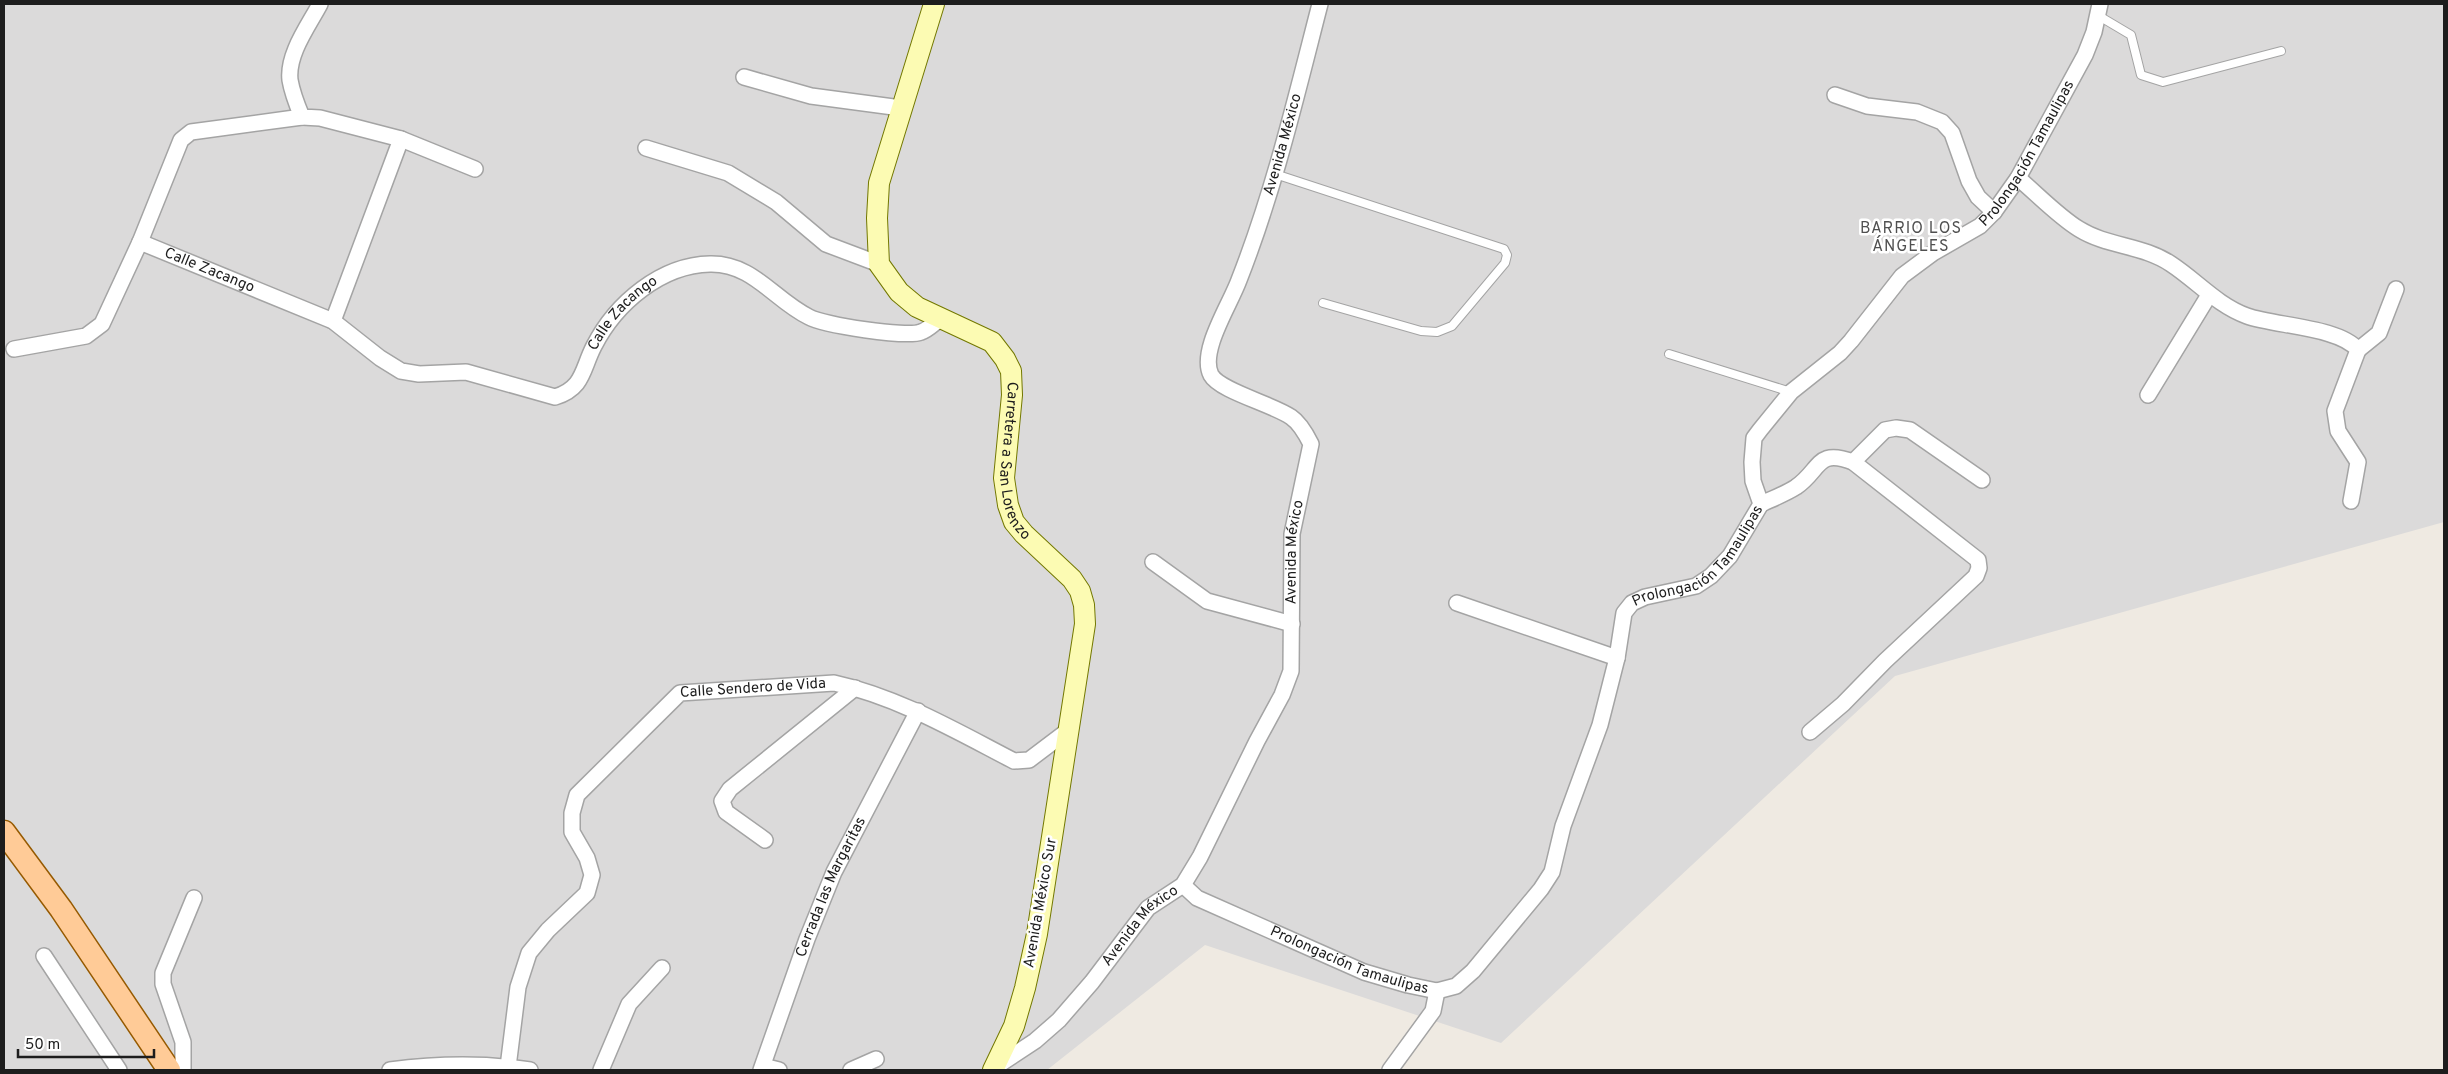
<svg xmlns="http://www.w3.org/2000/svg" width="2448" height="1074" viewBox="0 0 2448 1074" font-family="Overpass,sans-serif">
<rect width="100%" height="100%" fill="#efeae2"/>
<path fill="#dbdada" d="M4,4H2444V522L1895,676L1501,1043L1205,945L1047,1070H4Z"/>
<g fill="none" stroke-linecap="round" stroke-linejoin="round">
<defs>
<g id="lane">
<path d="M2099,16L2131,35L2141,75L2163,82L2281,51"/>
<path d="M1275,174L1504,249L1507,255L1505,263L1452,326L1437,332L1421,331L1323,303"/>
<path d="M1669,354L1791,392"/>
</g>
<g id="street">
<path d="M320,4C309,25 287,54 290,80C292,92 297,105 302,117L320,118L401,139L475,169"/>
<path d="M744,77L811,96L901,108"/>
<path d="M1835,95L1867,106L1917,112L1942,122L1952,133L1969,181L1978,197L1994,212"/>
<path d="M646,148L728,173L776,202L826,244L879,264"/>
<path d="M2018,178C2036,193 2059,217 2079,229C2108,247 2143,245 2171,264C2197,281 2217,305 2247,316C2275,326 2340,327 2358,350L2335,411L2338,431L2358,462L2351,501"/>
<path id="s1" d="M140,242L333,321L380,358L401,371L419,374L466,372L555,397C584,388 582,369 594,346C616,303 661,265 710,264C753,263 774,300 809,317C823,325 907,338 921,332C928,330 934,323 940,319"/>
<path d="M333,321L401,139"/>
<path d="M14,349L86,336L102,324L140,242L181,140L191,132L302,117"/>
<path d="M2358,350L2379,333L2396,289"/>
<path d="M2148,395L2209,295"/>
<path d="M1853,462L1885,430L1896,428L1910,430L1982,480"/>
<path d="M1761,504C1772,499 1785,494 1796,487C1821,470 1816,448 1853,462L1978,560L1979,568L1976,576L1885,661L1843,704L1810,732"/>
<path d="M1153,562L1207,601L1292,624"/>
<path d="M1457,603L1617,658"/>
<path d="M765,840L726,812L722,801L730,789L855,688"/>
<path id="s2" d="M1183,885L1197,898L1364,972L1408,985L1437,991L1456,986L1473,971L1541,889L1552,872L1563,826L1600,725L1617,658L1624,613L1632,603L1645,597L1696,586L1711,576L1730,556L1761,504L1753,481L1752,462L1754,438L1760,430L1791,392L1840,353L1851,341L1902,276L1933,253L1980,226L1994,212L2018,178L2085,55L2094,32L2100,4"/>
<path d="M44,956L119,1070"/>
<path d="M763,1066L779,1070"/>
<path id="s3" d="M508,1067L518,987L529,953L548,930L587,893L592,875L587,858L572,832V813L577,795L680,693L834,683C898,697 956,731 1014,761L1029,760L1070,729"/>
<path id="s4" d="M994,1068L1035,1041L1059,1020L1092,982L1148,908L1183,885L1200,857L1257,741L1282,695L1291,671L1292,534L1311,444C1306,434 1300,423 1291,417C1272,404 1220,391 1211,375C1199,351 1230,305 1239,280C1274,191 1296,97 1320,4"/>
<path d="M183,1070V1042L163,984V973L194,898"/>
<path d="M390,1070C436,1064 484,1063 530,1070"/>
<path d="M601,1070L629,1004L662,968"/>
<path id="s5" d="M761,1070L807,939L834,872L918,711"/>
<path d="M851,1070L876,1059"/>
<path d="M1390,1070L1433,1011L1437,991"/>
</g>
<g id="secondary">
<path id="s6" d="M934,4L879,183L877,218L879,264L899,292L917,307L992,342L1005,359L1011,371L1012,395L1004,478L1008,505L1014,522L1024,534L1072,579L1080,591L1084,605L1085,624L1037,934L1025,988L1014,1026L993,1070"/>
</g>
<path id="primary" d="M4,832L61,909L169,1070"/>
</defs>
<use href="#lane" stroke="#a4a4a4" stroke-width="10"/>
<use href="#street" stroke="#a4a4a4" stroke-width="18"/>
<use href="#secondary" stroke="#737800" stroke-width="22"/>
<use href="#primary" stroke="#965a00" stroke-width="25"/>
<use href="#lane" stroke="#fff" stroke-width="8"/>
<use href="#street" stroke="#fff" stroke-width="15"/>
<use href="#secondary" stroke="#fcfbb3" stroke-width="20"/>
<use href="#primary" stroke="#ffcb97" stroke-width="22"/>
</g>
<g text-anchor="middle" dominant-baseline="central" stroke-width="5" stroke-linejoin="round" paint-order="stroke">
<g font-size="15" fill="#1d1d1d" stroke="#fff">
<text stroke="none"><textPath href="#s4" startOffset="1104">Avenida México</textPath></text>
<text stroke="none"><textPath href="#s2" startOffset="1369">Prolongación Tamaulipas</textPath></text>
<text stroke="none"><textPath href="#s1" startOffset="75">Calle Zacango</textPath></text>
<text stroke="none"><textPath href="#s1" startOffset="562">Calle Zacango</textPath></text>
<text stroke="none"><textPath href="#s6" startOffset="536">Carretera a San Lorenzo</textPath></text>
<text stroke="none"><textPath href="#s4" startOffset="625">Avenida México</textPath></text>
<text stroke="none"><textPath href="#s2" startOffset="814">Prolongación Tamaulipas</textPath></text>
<text stroke="none"><textPath href="#s3" startOffset="522">Calle Sendero de Vida</textPath></text>
<text stroke="none"><textPath href="#s5" startOffset="196">Cerrada las Margaritas</textPath></text>
<text transform="translate(1041 903) rotate(-80)">Avenida México Sur</text>
<text stroke="none"><textPath href="#s4" startOffset="206">Avenida México</textPath></text>
<text stroke="none"><textPath href="#s2" startOffset="184">Prolongación Tamaulipas</textPath></text>
</g>
<g font-size="16" letter-spacing="1" fill="#505050" stroke="#fff">
<text x="1911" y="229">BARRIO LOS<tspan x="1911" dy="18">ÁNGELES</tspan></text>
</g>
</g>
<rect width="2448" height="1074" fill="none" stroke="#1d1d1d" stroke-width="10"/>
<path d="M18 1049v8h136v-8" fill="none" stroke="#1d1d1d" stroke-width="2.5"/>
<text x="25" y="1049" font-size="15" fill="#1d1d1d" stroke="#ffffff" stroke-width="4" paint-order="stroke">50 m</text>
</svg>
